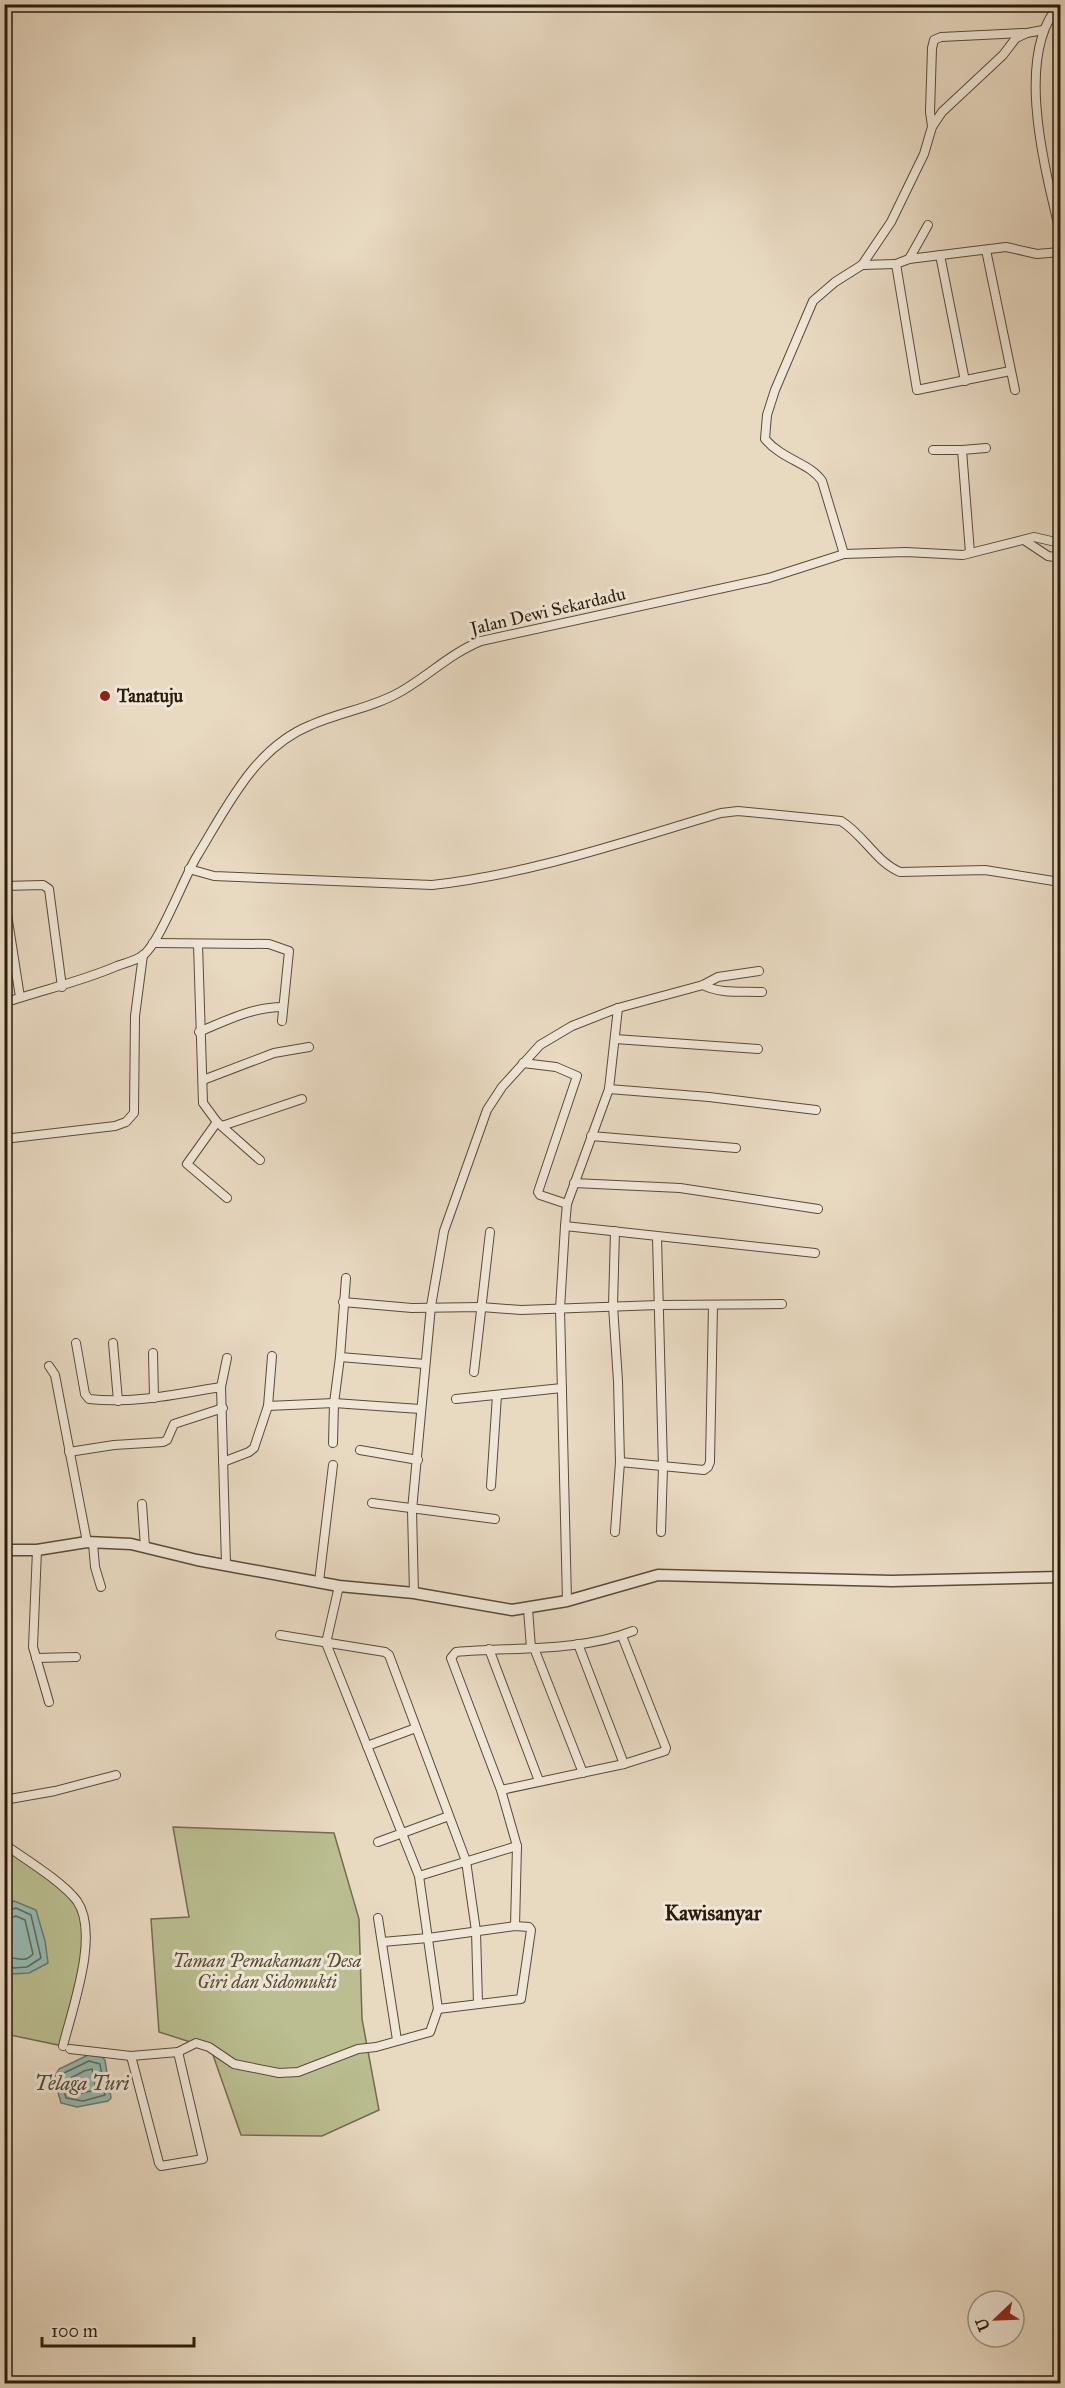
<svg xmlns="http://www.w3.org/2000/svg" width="1065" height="2388" viewBox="0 0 1065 2388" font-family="'IM FELL Great Primer',serif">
<rect width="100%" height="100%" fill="#e8d9c1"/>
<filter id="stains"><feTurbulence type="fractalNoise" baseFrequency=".00333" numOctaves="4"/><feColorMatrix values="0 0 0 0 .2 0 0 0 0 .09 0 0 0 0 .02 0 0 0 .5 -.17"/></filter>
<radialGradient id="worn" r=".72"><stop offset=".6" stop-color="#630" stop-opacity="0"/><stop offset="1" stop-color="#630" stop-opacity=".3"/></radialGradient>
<g fill="#babe90" stroke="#726d4e" stroke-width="1.5">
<path d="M173,1827L334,1833L359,1919L362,2019L379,2110L322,2136L241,2135L213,2055L209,2048L159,2032L151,1919L189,1917Z"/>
<path d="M4,1842L78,1902L86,1940L63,2046L5,2034Z"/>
</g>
<g fill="#97bab2" stroke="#6b7b6f" stroke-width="1.5">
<path d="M14,1901L36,1910L45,1941L48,1963L29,1973L11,1974L5,1968V1908Z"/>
<path d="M88,2055L102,2057L105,2060L111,2098L108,2101L77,2107L61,2103L54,2078L59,2069Z"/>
</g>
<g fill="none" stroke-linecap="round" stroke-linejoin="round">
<g stroke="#606b5e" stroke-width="1.5">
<path d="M4,1912L16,1908L31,1915L41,1958L27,1967L14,1968L4,1964"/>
<path d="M4,1920L16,1916L25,1920L33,1954C24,1964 16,1957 4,1957"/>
<path d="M89,2061L100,2064L105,2095L83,2101L66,2098L61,2080L64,2073Z"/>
<path d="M92,2069L96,2090L82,2093L71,2091L69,2079L84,2071Z"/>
</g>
<defs>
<g id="minor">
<path d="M1060,4C1013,55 1046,172 1060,232"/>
<path d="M932,126L930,112L932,48L934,40L941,37L1023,33"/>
<path d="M986,250L1015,390"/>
<path d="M940,255L965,381"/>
<path d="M909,259L928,225"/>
<path d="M862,265L896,264"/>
<path d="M1010,371L917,390L896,264L909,259L1006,247L1037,254L1060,252"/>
<path d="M933,450H962L970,553"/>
<path d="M962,450L986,448"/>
<path d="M1024,540L1048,556L1060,558"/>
<path d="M844,554L822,481C810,463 783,460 765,439L767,415L775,390L813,301L835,282L862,265L891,222L924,154L932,127L942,112L1003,55L1016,38L1027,33L1043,30"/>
<path d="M189,869L214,876L432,885C531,874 626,841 721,813L738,811L841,821C864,835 875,861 900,872L985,870L1060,882"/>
<path d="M4,886L43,885L49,889L62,987"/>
<path d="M4,895L20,997"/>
<path d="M153,943L269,944L289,951L282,1021"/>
<path d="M198,944L203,1103L217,1122L260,1160"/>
<path d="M703,985C719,994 743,991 762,992"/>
<path d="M4,1003C42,990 80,982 117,966C125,963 135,961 142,956C159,945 184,877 197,856C227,807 254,748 311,725C340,712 372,708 400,692C428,676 451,653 481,641L769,578L844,554L906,552L963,555L1034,537L1060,543"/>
<path d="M199,1032C227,1020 253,1007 283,1007"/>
<path d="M615,1039L758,1049"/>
<path d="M523,1063L556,1067L577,1076L538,1192L540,1195L567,1204"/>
<path d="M203,1080L274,1053L309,1047"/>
<path d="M609,1089L709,1097L816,1110"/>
<path d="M217,1122L187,1164L227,1198"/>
<path d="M222,1126L302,1099"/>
<path d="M591,1136L736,1148"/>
<path d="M4,1139L115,1126L126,1122L134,1113L135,1016L143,955"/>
<path d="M574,1183L680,1188L818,1209"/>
<path d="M565,1226L815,1253"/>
<path d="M615,1231L613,1306L618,1381L620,1462L615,1532"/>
<path d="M657,1237L663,1467L661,1532"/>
<path d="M343,1302L412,1308L481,1307L521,1310L658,1305L782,1304"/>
<path d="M76,1343L85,1394L89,1399C134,1404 177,1394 221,1387L226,1564"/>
<path d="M113,1343L118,1401"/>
<path d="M153,1353L154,1398"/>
<path d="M272,1356L268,1406L334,1403L420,1409"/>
<path d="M340,1357L425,1364"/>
<path d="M49,1366L55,1375L87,1542"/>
<path d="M474,1372L490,1232"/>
<path d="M221,1387L227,1358"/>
<path d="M456,1399L562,1388"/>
<path d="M333,1443L334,1403L340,1357L346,1278"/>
<path d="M360,1450L418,1460"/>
<path d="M69,1452L114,1445L163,1442L167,1440L174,1424L223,1408"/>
<path d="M223,1462L249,1452L254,1448L268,1406"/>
<path d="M620,1462L704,1470L708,1467L710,1462L713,1305"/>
<path d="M491,1486L497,1395"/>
<path d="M372,1503L495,1519"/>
<path d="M142,1504L145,1547"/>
<path d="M93,1543L95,1567L101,1587"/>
<path d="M37,1550L33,1647L49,1702"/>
<path d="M319,1582L333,1465"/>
<path d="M414,1593L412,1510L431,1306L444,1231L487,1110L502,1087L540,1045L572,1026L618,1008L703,985L718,977L759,971"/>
<path d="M567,1601L560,1309L565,1226L567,1204L609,1089L618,1008"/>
<path d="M528,1609L531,1648"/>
<path d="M280,1635L385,1652L389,1655L466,1861L476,1931L478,2004"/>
<path d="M578,1644L624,1764"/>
<path d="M534,1648L583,1773"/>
<path d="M489,1649L539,1781"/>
<path d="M36,1658L76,1657"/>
<path d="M367,1746L416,1728"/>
<path d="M501,1790L624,1764L665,1751L666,1748L622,1636"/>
<path d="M4,1800L55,1791L116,1775"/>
<path d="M378,1842L449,1816"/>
<path d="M4,1844C25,1859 63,1882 77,1901C100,1934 72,2009 63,2046"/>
<path d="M419,1876L517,1846"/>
<path d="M378,1918L397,2040"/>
<path d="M515,1926L517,1846L501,1790L451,1658L456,1652C512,1647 580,1652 633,1631"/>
<path d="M382,1942L428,1938L515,1926L529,1927L531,1930L521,1999L438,2009"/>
<path d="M70,2049L131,2056L178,2052L196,2043L209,2047L234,2064L279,2073L298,2072L358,2049L376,2047L430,2032L438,2009L419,1876L326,1643L339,1586"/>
<path d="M131,2056L159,2163L161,2166L203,2159L178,2052"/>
</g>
<path id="tertiary" d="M4,1550H37L87,1542L131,1544L197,1560L339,1586L414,1593L512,1610L567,1601L658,1575L892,1581L1060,1577"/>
</defs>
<use href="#minor" stroke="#5a4b38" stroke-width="10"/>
<use href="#tertiary" stroke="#5a4b38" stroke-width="13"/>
<use href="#minor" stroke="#f0e6d7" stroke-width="8"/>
<use href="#tertiary" stroke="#f0e6d7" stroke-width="10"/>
</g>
<circle fill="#8f2418" stroke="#f0e6d7" stroke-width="2" cx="105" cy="696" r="6"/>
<g text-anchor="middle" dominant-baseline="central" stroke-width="6" stroke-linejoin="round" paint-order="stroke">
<g font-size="18" fill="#2a1c0b" stroke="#f0e6d7">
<text transform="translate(548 611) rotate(-13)">Jalan Dewi Sekardadu</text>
</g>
<g font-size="18" font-weight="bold" fill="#2a1c0b" stroke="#f0e6d7" text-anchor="start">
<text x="117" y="696">Tanatuju</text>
</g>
<g font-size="18" font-style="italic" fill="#554d33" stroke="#f0e6d7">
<text x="267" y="1961">Taman Pemakaman Desa<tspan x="267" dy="21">Giri dan Sidomukti</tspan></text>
</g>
<g font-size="20" font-style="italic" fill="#4b4b3d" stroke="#f0e6d7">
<text x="82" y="2083">Telaga Turi</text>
</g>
<g font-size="21" font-weight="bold" fill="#2a1c0b" stroke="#f0e6d7">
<text x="713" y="1913">Kawisanyar</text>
</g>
</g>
<rect width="1065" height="2388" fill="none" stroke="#e8d9c1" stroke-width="24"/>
<rect x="6" y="6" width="1053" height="2376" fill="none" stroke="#2a1c0b" stroke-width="3"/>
<rect x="12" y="12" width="1041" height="2364" fill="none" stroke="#2a1c0b" stroke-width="1.5"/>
<g transform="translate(996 2319) rotate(247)"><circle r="28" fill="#f0e6d7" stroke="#a19585" stroke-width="1.5"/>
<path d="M0-4.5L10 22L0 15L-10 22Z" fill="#8f2418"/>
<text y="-9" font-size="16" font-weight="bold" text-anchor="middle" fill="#2a1c0b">U</text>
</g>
<path d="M42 2337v9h152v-9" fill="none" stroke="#2a1c0b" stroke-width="3"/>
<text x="51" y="2337" font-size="18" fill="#2a1c0b" stroke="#f0e6d7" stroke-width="4.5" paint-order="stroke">100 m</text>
<rect width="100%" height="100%" filter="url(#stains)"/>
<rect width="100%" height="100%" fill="url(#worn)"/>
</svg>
